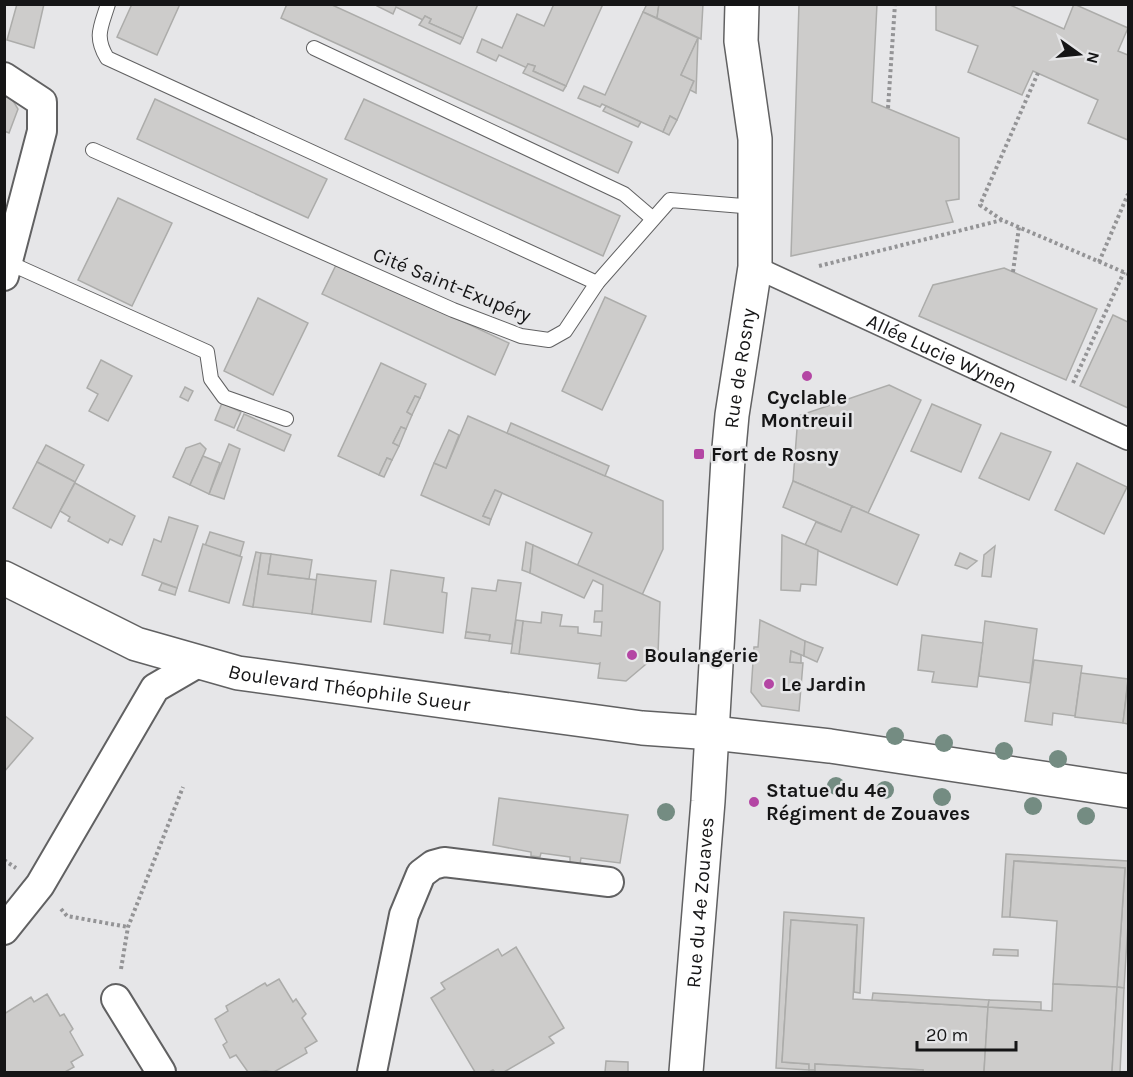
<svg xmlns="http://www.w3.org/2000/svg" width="1133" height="1077" viewBox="0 0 1133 1077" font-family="Karla,sans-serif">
<rect width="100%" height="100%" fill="#e6e6e8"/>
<g fill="#cdcccb" stroke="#acacaa" stroke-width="1.5">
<path d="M17,4H44L34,48L7,40Z"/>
<path d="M132,4H180L157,55L117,37Z"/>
<path d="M287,4H330L632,142L618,173L281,18Z"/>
<path d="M378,4H478L463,38L429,23L431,19L425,16L423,20L396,7L393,14L377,6Z"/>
<path d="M554,4H603L566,86L533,71L535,66L528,64L527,68L499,55L496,61L477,52L482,39L502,48L517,14L544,26Z"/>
<path d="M647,4H659L657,18L643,12Z"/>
<path d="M659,4H703L701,39L657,18Z"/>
<path d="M799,4H877L872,102L959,138V199L946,201L953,222L791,256Z"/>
<path d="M936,4H1008L1064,29L1074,4L1128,28L1118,51L1128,55V140L1088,123L1098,100L1033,71L1022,95L968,72L978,46L936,30Z"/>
<path d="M643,12L698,38L681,75L694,81L677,120L670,116L663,132L602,104L600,107L578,98L584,86L605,95Z"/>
<path d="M425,16L431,19L429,23L463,38L460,44L419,25Z"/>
<path d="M698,38L696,93L690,90L694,81L681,75Z"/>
<path d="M528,64L535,66L533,71L566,86L563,91L523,73Z"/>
<path d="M4,95L12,99L18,109L9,133L4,131Z"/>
<path d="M155,99L327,179L308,218L137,139Z"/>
<path d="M364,99L620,216L603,256L345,139Z"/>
<path d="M606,106L641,122L638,127L603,111Z"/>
<path d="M670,116L677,120L669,135L663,132Z"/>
<path d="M118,198L172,223L132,306L78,280Z"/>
<path d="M337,263L509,343L495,375L322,294Z"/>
<path d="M1004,268L1097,309L1066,380L919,316L933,285Z"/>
<path d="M605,297L646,316L602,410L562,391Z"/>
<path d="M258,298L308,323L273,395L224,371Z"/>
<path d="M1113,315L1128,322V408L1080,386Z"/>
<path d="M101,360L132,376L108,421L89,411L98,394L87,388Z"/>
<path d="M381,363L426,384L420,398L415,396L407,412L412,415L406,429L401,427L393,443L399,446L392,460L387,458L379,475L338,456Z"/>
<path d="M889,385L921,400L868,513L793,481L798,416Z"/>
<path d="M185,387L193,391L188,401L180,397Z"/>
<path d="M415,396L420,398L412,415L407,412Z"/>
<path d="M222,403L241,412L234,428L215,420Z"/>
<path d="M932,404L981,425L961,472L911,451Z"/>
<path d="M244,414L291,435L284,451L237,430Z"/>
<path d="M468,416L663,501V549L642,595L577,566L592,533L495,490L483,516L491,519L489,525L421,495L434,463L446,468Z"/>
<path d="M511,423L609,466L605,476L507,433Z"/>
<path d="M401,427L406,429L399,446L393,443Z"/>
<path d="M449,430L459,435L446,468L434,463Z"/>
<path d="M1001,433L1051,452L1029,500L979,478Z"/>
<path d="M200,443L206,449L190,485L173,477L186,448Z"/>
<path d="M229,444L240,449L224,499L209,494Z"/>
<path d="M46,445L84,465L75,482L37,462Z"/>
<path d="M203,456L220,463L209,494L190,485Z"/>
<path d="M387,458L392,460L384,477L379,475Z"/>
<path d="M37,462L75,482L51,528L13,508Z"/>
<path d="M1077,463L1127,487L1104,534L1055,510Z"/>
<path d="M793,481L852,506L841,532L783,507Z"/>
<path d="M75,483L135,516L122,545L110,539L108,543L68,521L70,517L60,511Z"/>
<path d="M495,490L502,493L491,519L483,516Z"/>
<path d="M852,506L919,535L897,585L805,545L816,522L841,532Z"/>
<path d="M169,517L198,526L177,588L142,575L154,539L161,542Z"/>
<path d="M210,532L244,542L240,556L205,546Z"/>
<path d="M782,535L818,550L816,585L801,584L800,591L781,590Z"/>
<path d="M526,542L533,545L530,573L522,570Z"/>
<path d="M203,544L242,557L229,603L189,591Z"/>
<path d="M533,545L660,602L658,654L626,681L598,678L600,663L598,664L519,654L523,621L541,623L542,612L562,615L560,626L578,627V633L601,636L602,622H594L595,611H602L603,585L593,580L584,598L530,573Z"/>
<path d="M995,546L991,577L982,576L984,555Z"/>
<path d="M256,552L261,553L253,607L243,605Z"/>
<path d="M261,553L271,554L268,574L317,580L312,614L253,607Z"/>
<path d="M960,553L977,561L967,569L955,565Z"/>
<path d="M271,554L312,560L309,579L268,574Z"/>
<path d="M391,570L444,578L442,592L447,593L443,633L384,624Z"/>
<path d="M317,574L376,581L371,622L312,614Z"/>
<path d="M498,580L521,583L512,644L489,641L490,635L466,632L472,588L496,591Z"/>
<path d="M162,583L177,588L175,595L159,590Z"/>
<path d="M516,620L523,621L519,654L511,653Z"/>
<path d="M760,620L805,641L804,656L791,651L790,662L803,663L799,711L762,706L751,692L754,647H758Z"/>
<path d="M985,621L1037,629L1030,683L979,676Z"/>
<path d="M466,632L490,635L489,641L465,638Z"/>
<path d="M922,635L983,643L977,687L932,682L934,672L918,670Z"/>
<path d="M805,641L823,648L817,662L804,656Z"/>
<path d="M791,651L801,655V663L790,662Z"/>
<path d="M1034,660L1082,666L1075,716L1053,713L1052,725L1025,721Z"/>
<path d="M1081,673L1128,679L1123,723L1075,717Z"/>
<path d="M1128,682V724L1123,723Z"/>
<path d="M4,715L33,738L4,772Z"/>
<path d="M499,798L628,815L620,863L581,858L580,864L570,862V857L541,853L540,857L531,856V852L493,845Z"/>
<path d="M1006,854L1128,861V924L1124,988L1117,987L1125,868L1014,861L1010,917H1002Z"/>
<path d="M1014,861L1125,868L1117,987L1053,984L1057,921L1010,917Z"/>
<path d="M784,912L864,918L860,993L854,992L857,925L791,920L782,1062L809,1064V1070L776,1068Z"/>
<path d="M791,920L857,925L853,999L988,1007L984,1072H923V1070L815,1064V1070H809V1064L782,1062Z"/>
<path d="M516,947L564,1028L549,1037L554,1043L504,1072H495L493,1070L489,1072H475L431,998L445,989L441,983L498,949L502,956Z"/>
<path d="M994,949L1018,950V956L993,955Z"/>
<path d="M279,979L293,1002L296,999L306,1014L302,1018L317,1041L305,1048L307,1053L274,1072L266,1071L248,1072L236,1055L230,1058L223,1045L227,1042L215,1019L228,1011L226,1006L265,983L267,986Z"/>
<path d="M1053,984L1117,987L1112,1072H984L988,1007L1052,1011Z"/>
<path d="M1117,987L1124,988L1120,1072H1112Z"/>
<path d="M873,993L989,1000L988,1007L872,1000Z"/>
<path d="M47,994L60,1016L64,1014L73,1029L70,1032L83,1055L71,1062L74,1067L65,1072H5L4,1014L31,997L34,1002Z"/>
<path d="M989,1000L1041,1002V1010L988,1007Z"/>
<path d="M606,1061L628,1062V1072H605Z"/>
<path d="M815,1064L923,1070V1072H815Z"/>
</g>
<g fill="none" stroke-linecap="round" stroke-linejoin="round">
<defs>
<g id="service">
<path d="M108,4C101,27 94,36 107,58L597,283"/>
<path d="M314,48L624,194L652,218"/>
<path d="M93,150L453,310L521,336L549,340L565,331L597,283L670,200L755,207"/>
<path d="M7,262L207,352L211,379L224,397L286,419"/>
</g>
<g id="pedestrian">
<path id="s1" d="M755,267L1128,439"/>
</g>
<g id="minor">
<path d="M4,77L42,102V131L4,276"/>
<path d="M4,930L40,885L155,688L198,663"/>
<path d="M116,999L161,1072"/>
<path d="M372,1072L404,915L421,874L433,865L444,862L609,882"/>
</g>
<g id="secondary">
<path id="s2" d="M4,578L136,644L238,673L642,728L713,733L830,746L1128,791"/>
<path id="s3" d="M686,1072L708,801L728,459L732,415L755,267V139L741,41L742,4"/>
</g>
</defs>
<use href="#service" stroke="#616162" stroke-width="16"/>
<use href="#pedestrian" stroke="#616162" stroke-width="24"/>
<use href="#minor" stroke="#616162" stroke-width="32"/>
<use href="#secondary" stroke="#616162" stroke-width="36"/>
<g stroke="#949496" stroke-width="4" stroke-dasharray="3 3" stroke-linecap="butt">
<path d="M888,108L895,4"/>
<path d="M1002,220L980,205L1038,73"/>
<path d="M1099,262L1128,194"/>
<path d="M819,266L1002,220L1128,274"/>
<path d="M1013,272L1019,227"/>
<path d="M1073,383L1124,272"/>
<path d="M4,860L16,868"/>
<path d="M61,909L67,916L128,927"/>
<path d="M121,969L128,927L183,787"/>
</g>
<use href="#service" stroke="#fff" stroke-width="14"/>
<use href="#pedestrian" stroke="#fff" stroke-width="21"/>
<use href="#minor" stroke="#fff" stroke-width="28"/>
<use href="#secondary" stroke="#fff" stroke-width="33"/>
</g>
<g fill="#748c82">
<circle cx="895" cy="736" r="9"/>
<circle cx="944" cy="743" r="9"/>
<circle cx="1004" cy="751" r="9"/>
<circle cx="1058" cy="759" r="9"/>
<circle cx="836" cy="786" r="9"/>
<circle cx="885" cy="790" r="9"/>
<circle cx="942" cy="797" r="9"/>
<circle cx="1033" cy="806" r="9"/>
<circle cx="666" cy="812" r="9"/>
<circle cx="1086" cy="816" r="9"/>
</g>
<g fill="#b446a4" stroke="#e6e6e8" stroke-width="2">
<circle cx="807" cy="376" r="6"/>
<rect x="693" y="448" width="12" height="12" rx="3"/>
<circle cx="632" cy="655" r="6"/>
<circle cx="769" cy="684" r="6"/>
<circle cx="754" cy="802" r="6"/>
</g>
<g text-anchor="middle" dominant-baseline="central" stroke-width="5" stroke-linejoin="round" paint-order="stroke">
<g font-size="20" fill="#151516" stroke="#e6e6e8">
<text transform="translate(452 285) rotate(22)">Cité Saint-Exupéry</text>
<text stroke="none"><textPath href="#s1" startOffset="206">Allée Lucie Wynen</textPath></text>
<text stroke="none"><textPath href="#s3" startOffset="706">Rue de Rosny</textPath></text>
<text stroke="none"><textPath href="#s2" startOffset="366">Boulevard Théophile Sueur</textPath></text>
<text stroke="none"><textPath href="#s3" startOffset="170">Rue du 4e Zouaves</textPath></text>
</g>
<g font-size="20" font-weight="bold" fill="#151516" stroke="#e6e6e8" text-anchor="start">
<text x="807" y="397" text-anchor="middle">Cyclable<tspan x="807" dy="23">Montreuil</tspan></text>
<text x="711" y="454">Fort de Rosny</text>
<text x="644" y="655">Boulangerie</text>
<text x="781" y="684">Le Jardin</text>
<text x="766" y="790">Statue du 4e<tspan x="766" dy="23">Régiment de Zouaves</tspan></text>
</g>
</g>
<rect width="1133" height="1077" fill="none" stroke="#151516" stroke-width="12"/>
<g transform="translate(1079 54) rotate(105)" stroke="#e6e6e8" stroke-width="4.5" paint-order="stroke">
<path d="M0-4.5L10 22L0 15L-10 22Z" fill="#151516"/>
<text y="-9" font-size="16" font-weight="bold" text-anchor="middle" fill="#151516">N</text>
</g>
<path d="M917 1041v9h99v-9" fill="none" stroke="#151516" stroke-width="3"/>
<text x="926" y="1041" font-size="18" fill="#151516" stroke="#e6e6e8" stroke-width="4.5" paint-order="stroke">20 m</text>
</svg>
